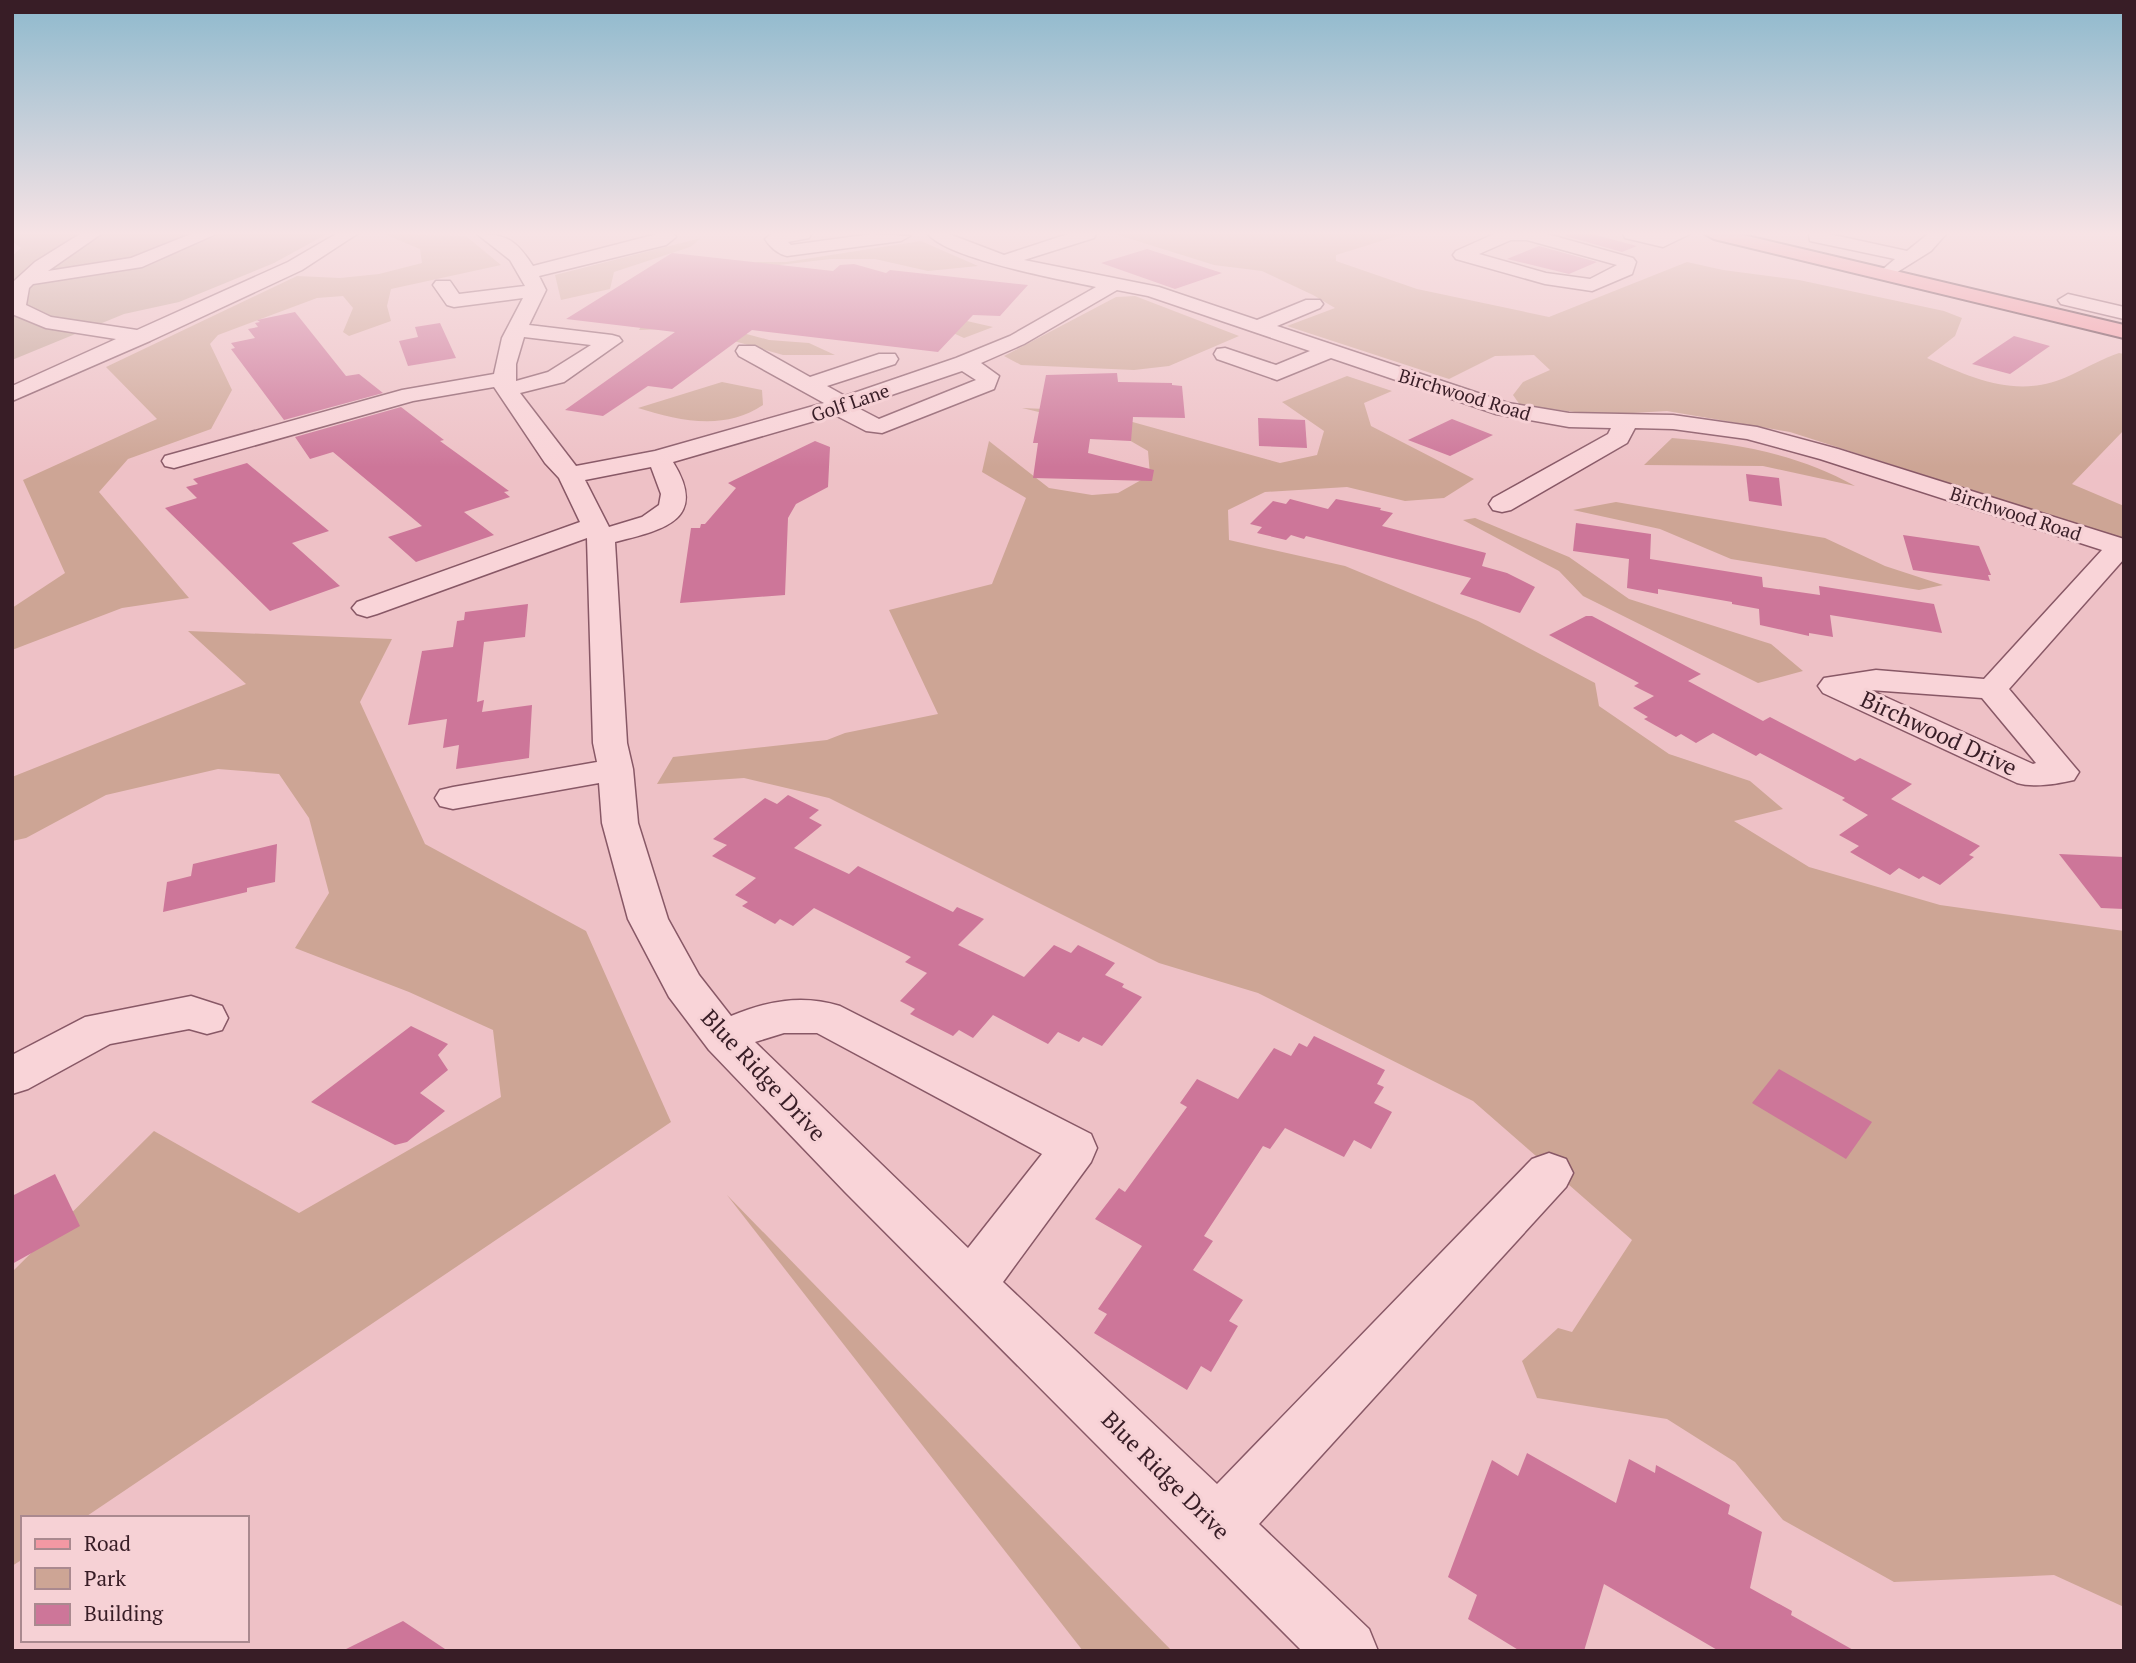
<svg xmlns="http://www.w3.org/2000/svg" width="2136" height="1663" viewBox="0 0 2136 1663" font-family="'PT Serif',serif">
<rect width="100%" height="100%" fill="#eec1c6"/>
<g fill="#cda595">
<path d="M384,234L466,236L501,265L391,289L387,306L391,321L349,336L343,332L353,308L343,296L317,298L218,335L210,344L232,390L211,429L128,459L99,492L189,598L122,608L12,650V608L65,573L23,480L157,419L106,367L297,276L340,278L379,274L422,263L420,249Z"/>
<path d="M1115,234H1404L1336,255V261L1417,289L1549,317L1687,262L1723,270L1799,280L1944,311L1962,318L1955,336L1927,358C1974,379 2020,400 2071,375C2088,367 2102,359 2119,353L2124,354V430L2072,484L2124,506V539L1790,432L1667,411L1598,415L1520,405L1513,395L1523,382L1550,370L1534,355L1495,356L1449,379L1287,326L1335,308L1313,295L1262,271L1214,265Z"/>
<path d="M701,238L690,247L614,272L610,289L561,300L555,275Z"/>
<path d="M921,241L978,266L928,271L875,259H831L779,265L744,277L884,302L993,327L964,338L940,327L710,324L769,340L809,343L835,355H783L688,328L639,330L644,322L736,267L758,262H786Z"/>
<path d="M1135,296L1239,336L1169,366L1134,370L1021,365L1004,356L1116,297Z"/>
<path d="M1347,376L1392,391L1364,403L1371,426L1474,479L1444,498L1405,501L1347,487L1265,492L1228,510L1229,540L1345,566L1478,621L1595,683L1599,706L1669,754L1750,781L1783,809L1734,821L1809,867L1940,905L2124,931V1607L2054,1575L1894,1582L1783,1520L1735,1462L1667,1419L1537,1398L1522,1361L1558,1328L1572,1332L1632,1240L1473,1101L1258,993L1159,963L829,798L744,778L657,784L673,757L827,740L845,733L938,714L889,610L992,584L1026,498L982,472L989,441L1049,488L1092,495L1118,493L1150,475L1148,451L1110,429L1022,408L1093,411L1280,463L1317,455L1324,431L1282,402Z"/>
<path d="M722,382L762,390L763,405C725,431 679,421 638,408Z"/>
<path d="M1672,438C1736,443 1798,454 1855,486L1763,466L1644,465Z"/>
<path d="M1616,502L1825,538L1885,566L1943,585L1919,590L1731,559L1660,529L1573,510Z"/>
<path d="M1475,518L1569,557L1629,599L1771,644L1803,671L1758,683L1583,596L1559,571L1463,520Z"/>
<path d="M188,631L392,639L360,702L425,844L586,931L671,1122L84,1518H23V1559L12,1566V1272L154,1131L299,1213L501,1097L493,1030L409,992L295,948L329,893L309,818L279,774L218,769L106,795L26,838L12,841V777L246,684Z"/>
<path d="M727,1195L1172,1651H1083Z"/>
</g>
<path fill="#c1a294" d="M12,234H327L274,263L179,302L124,314L12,360V256L21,248L12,241Z"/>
<g fill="#cd7699">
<path d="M1570,234H1592L1637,246L1622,252L1565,236Z"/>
<path d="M1539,246L1597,262L1569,274L1507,259Z"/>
<path d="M1147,249L1222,273L1175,289L1101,263Z"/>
<path d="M672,253L833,271L840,265L854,264L886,273L890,270L1028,285L1000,316L973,315L938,352L752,330L672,389L648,386L603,416L565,410L675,332L566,319Z"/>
<path d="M295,312L346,376L359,374L383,393L284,420L231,349L235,348L231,343L255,338L248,329L258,327L255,323L260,322L257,320Z"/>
<path d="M440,323L456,358L408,366L399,341L418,337L415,327Z"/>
<path d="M2014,336L2050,346L2010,374L1972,364Z"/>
<path d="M1117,373L1118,382L1172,383V385L1182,386L1185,418L1133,417L1131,441L1090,439L1088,453L1154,470L1152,481L1033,478L1038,443H1033L1046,375Z"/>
<path d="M401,407L444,440L440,441L509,491L504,492L510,497L464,512L494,535L416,562L388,537L422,526L333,452L310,459L295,437Z"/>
<path d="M1258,418L1305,420L1307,448L1259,446Z"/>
<path d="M1452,419L1493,435L1450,456L1408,440Z"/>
<path d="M815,441L830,447L828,487L796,504L788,518L785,595L680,603L691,528H700L701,524H705L736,488L728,483Z"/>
<path d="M247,463L329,531L292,543L340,586L270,611L165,508L197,498L186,487L198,484L193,479Z"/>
<path d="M1746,474L1779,478L1782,506L1749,501Z"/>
<path d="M1290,499L1328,509L1336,499L1381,508L1380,510L1393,513L1382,526L1486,553L1482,566L1507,573L1535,587L1520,613L1460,594L1471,578L1306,536L1304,539L1291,535L1286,540L1257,533L1262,527L1250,524L1273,501L1286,504Z"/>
<path d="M1576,523L1651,534L1650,559L1762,577L1763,587L1820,595L1819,586L1934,604L1942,633L1830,615L1833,637L1809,633V636L1760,625L1759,609L1732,604V602L1658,589V594L1627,588L1629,559L1573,551Z"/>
<path d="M1903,535L1979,546L1991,575H1988L1990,581L1913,570Z"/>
<path d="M528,604L525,637L484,642L477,702L484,700L482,712L532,705L529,758L456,769L459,745L443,748L447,719L408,725L422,651L453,647L457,621L464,620L465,612Z"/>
<path d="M1586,616H1592L1701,674L1688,681L1763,721L1770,717L1855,761L1860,758L1912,784L1891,799L1980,846L1969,855L1974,857L1940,885L1923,876L1919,879L1899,868L1890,875L1850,852L1859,846L1839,835L1868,815L1842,800L1845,798L1760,753L1756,756L1713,733L1696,743L1681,734L1676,737L1644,719L1648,717L1633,708L1654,696L1634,686L1639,683L1549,635Z"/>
<path d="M788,795L819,810L809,818L822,825L794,848L849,874L858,866L953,912L957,907L984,919L958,945L1024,977L1054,945L1071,953L1078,945L1115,963L1105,975L1124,984L1122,987L1142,997L1102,1046L1083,1037L1079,1042L1058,1032L1048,1044L993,1015L973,1038L959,1030L953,1036L910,1014L915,1009L900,1001L927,973L905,962L911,957L814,908L793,926L780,919L775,924L742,906L748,902L735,895L756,878L712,856L727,845L713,839L765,798L777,804Z"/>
<path d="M277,844L275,882L247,888V892L163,912L167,882L191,876L193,864Z"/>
<path d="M2059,854L2124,857V909L2101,908Z"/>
<path d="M411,1026L448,1044L438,1055L448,1070L420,1093L445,1111L407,1142L395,1145L311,1102Z"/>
<path d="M1314,1036L1385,1070L1377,1084L1384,1087L1374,1103L1392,1112L1371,1149L1354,1140L1344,1157L1285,1128L1270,1149L1263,1146L1204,1236L1213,1241L1193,1270L1243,1300L1229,1321L1238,1326L1211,1372L1201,1366L1187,1390L1094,1333L1107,1314L1098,1309L1142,1246L1095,1219L1119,1188L1125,1192L1187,1107L1180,1103L1197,1079L1238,1099L1274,1048L1291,1056L1299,1043L1307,1047Z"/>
<path d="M1779,1069L1872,1122L1846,1159L1752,1103Z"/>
<path d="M55,1174L80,1226L12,1264V1196Z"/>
<path d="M1527,1453L1616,1503L1629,1459L1655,1473L1656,1465L1730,1505L1728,1514L1762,1532L1750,1588L1792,1611L1791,1615L1855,1651H1719L1604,1584L1584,1651H1520L1468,1619L1477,1595L1448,1577L1492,1460L1518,1476Z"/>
<path d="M403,1621L448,1651H342Z"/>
</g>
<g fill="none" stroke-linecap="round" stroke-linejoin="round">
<defs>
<g id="minor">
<path d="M80,234H101L48,271L131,258L191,234H216L142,267L33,284L29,288L26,305L51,317L137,330L288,262L336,234H357L302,270L150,341L12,401V386L116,339L46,328L12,314L13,282L35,262Z"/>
<path d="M477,234C507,234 516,240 533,266L657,234H674L676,237L666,245L539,276L546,290L529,325L612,335L619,337L622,341L564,382L520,393L576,466L655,451L824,403L739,356L736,351L739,346H755L810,377L879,354H895L898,359L895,364L827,386L845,396L956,358L1010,336L1096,287C1062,280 948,259 928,234H949L1004,255L1068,234H1096L1094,238L1024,260L1159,287L1257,320L1306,300H1320L1323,304L1320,308L1277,326L1508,403L1569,413L1673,415L1757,427L1838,449L2124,539V559L2009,689L2079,772L2074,780C2056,784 2035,788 2017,783L1823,693L1818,686L1824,678L1876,670L1984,679L2102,550L1820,459L1747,439L1673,429L1635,428L1627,443L1511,510L1502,512L1493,510L1489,504L1493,498L1608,434L1611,428L1569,427L1496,414L1331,358L1277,380L1217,359L1214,354L1217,349L1225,348L1276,365L1310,351L1148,296L1117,290L1024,344L981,363L999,376L994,389L882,433L866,431L835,415L673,462C709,520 663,530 615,542L627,743L633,769L638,823L668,919L699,975L731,1016C767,1001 802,994 840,1006L1091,1134L1097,1148L1091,1162L1003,1282L1217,1484L1532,1159L1549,1153L1566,1159L1573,1173L1566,1187L1259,1524L1369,1629L1378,1651H1302L845,1192L709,1050L669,997L628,919L602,823L599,783L453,809L440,806L435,798L440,790L453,787L597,762L593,743L587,538L377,614L367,617L357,614L352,608L357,602L580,522L559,478L545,463L494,387L413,401L174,468L165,466L162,461L165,456L402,390L494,374L502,338L523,298L454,307L447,305L433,285L436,281H450L459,294L525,286L510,260ZM524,337L591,345L548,372L516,381V364ZM962,371L976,380L879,419L856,407ZM651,467L661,494L659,505L642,517L609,527L585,480ZM1870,690L1982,698L2036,763L2033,764ZM784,1033H817L1042,1154L968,1248L755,1042Z"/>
<path d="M771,234H811L809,238L788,242L791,245L872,234L910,236L901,241L787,256C778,254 770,247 765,239Z"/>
<path d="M1494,234H1547L1633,258L1636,262L1632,274L1592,291L1545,284L1456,259L1453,255L1456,251ZM1511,240H1527L1617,265L1590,279L1546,273L1479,254Z"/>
<path d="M1623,234H1690L1663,247L1625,238Z"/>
<path d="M1809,234H1829L1907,251L1928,234H1946L1931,251L1891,276L1882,270L1895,259L1810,241Z"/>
<path d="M2068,294L2124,307V319L2061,304L2058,300Z"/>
<path d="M191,996L222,1006L228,1018L222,1030L207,1034L189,1029L110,1044L28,1089L12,1094V1055L85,1017Z"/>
</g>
<path id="major" d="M1705,234H1739L2124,325V338L1714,239Z"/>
</defs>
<use href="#minor" stroke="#885866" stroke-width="3"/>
<use href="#major" stroke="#562d3b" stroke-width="4"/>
<use href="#minor" fill="#f9d4d8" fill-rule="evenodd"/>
<use href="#major" fill="#f398a3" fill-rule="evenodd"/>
</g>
<linearGradient id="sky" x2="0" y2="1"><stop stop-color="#8eb9cd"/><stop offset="0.5" stop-color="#f7e3e5"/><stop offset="1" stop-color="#f7e3e5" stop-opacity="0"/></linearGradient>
<rect width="2136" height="467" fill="url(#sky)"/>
<g text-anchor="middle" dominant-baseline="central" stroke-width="6" stroke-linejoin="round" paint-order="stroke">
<g font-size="19" fill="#381d26" stroke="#f6d1d5">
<text transform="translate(1465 394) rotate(17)">Birchwood Road</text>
<text transform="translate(850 402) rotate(-19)">Golf Lane</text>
<text transform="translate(2016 513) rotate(18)">Birchwood Road</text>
</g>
<g font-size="23" fill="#381d26" stroke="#f6d1d5">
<text transform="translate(1939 733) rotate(25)">Birchwood Drive</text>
<text transform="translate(764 1075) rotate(47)">Blue Ridge Drive</text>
<text transform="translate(1166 1475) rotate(45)">Blue Ridge Drive</text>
</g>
</g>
<rect width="2136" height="1663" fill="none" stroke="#381d26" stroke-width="28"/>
<rect x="21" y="1516" width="228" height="126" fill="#f6d1d5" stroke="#aa898f" stroke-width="2"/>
<rect x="35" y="1539" width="35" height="10" fill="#f398a3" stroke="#aa898f" stroke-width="2"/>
<text x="84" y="1551" font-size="21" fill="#381d26">Road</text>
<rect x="35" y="1568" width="35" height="21" fill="#cda595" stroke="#aa898f" stroke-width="2"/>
<text x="84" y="1586" font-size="21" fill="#381d26">Park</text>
<rect x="35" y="1604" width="35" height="21" fill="#cd7699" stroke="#aa898f" stroke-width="2"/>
<text x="84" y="1621" font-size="21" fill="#381d26">Building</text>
</svg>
